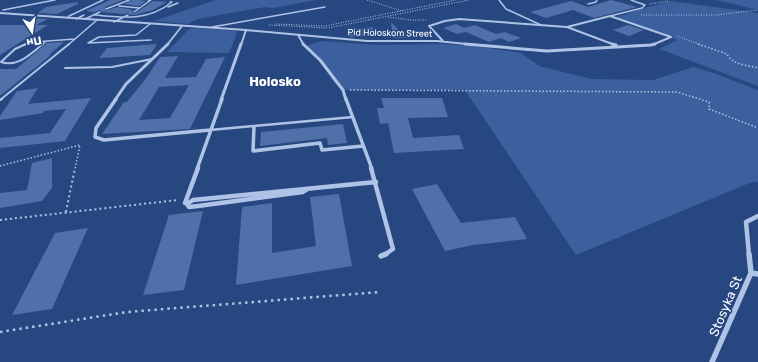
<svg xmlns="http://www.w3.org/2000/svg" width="758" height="362" font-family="Rubik,sans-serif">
  <rect width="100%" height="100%" fill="#274780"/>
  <path fill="#3c609e" d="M 216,0 L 316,0 L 273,8 L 265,7 L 197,19 L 188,24 L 154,21 Z
    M 717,0 L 758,0 L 758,10 Z
    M 670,1 L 758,13 L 758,86 L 659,49 L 677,40 L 617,17 L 641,9 Z
    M 197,28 L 235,31 L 237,33 L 229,53 L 167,52 L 189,29 Z
    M 322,41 L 377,45 L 445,44 L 482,47 L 521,53 L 539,66 L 591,79 L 653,80 L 693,67 L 714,73 L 758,90 L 758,182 L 752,182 L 576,255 L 465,90 L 343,90 L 333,81 L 322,61 L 305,46 Z"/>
  <path fill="#5070a9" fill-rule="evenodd" d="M 110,0 L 123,0 L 105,7 L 105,11 L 117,7 L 133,10 L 132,12 L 134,14 L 153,1 L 167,2 L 153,10 L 135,15 L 130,15 L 128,13 L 124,14 L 102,12 L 100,10 L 95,12 L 86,11 Z
    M 131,0 L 138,0 L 146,1 L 139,6 L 124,4 Z
    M 611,0 L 637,7 L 594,18 L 573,10 L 546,18 L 530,12 L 571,1 L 588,7 Z
    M 78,2 L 78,4 L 57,14 L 38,13 L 46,7 Z
    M 32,18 L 48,19 L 36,25 L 48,25 L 0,55 L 0,25 L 24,25 Z
    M 391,22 L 406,38 L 393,38 Z
    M 456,24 L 464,28 L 475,25 L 496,34 L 505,32 L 521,38 L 509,42 L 501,38 L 489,42 L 466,32 L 457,34 L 443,28 Z
    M 628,25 L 644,30 L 629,36 L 613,30 Z
    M 372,27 L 378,35 L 351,37 L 347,30 Z
    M 64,42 L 49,55 L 51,55 L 0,96 L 0,69 L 16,69 L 47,43 Z
    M 157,44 L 150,55 L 99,58 L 107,48 Z
    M 178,56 L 165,78 L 196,77 L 206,59 L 225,57 L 190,129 L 102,134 L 124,102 L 127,102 L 147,77 L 160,57 ZM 189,85 L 170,118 L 139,120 L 159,87 Z
    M 38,88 L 28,104 L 91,98 L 65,141 L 0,148 L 0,138 L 50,133 L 66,109 L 44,111 L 43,113 L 0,120 L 0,116 L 17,91 Z
    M 381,98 L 442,98 L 448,117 L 408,118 L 413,138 L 459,135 L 464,149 L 394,153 L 388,123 L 380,124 L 377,108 L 384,108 Z
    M 343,124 L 347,143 L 328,145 L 327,138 L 260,146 L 261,132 Z
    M 52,158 L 52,188 L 42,201 L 0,208 L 0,193 L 27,190 L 32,163 Z
    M 437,184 L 461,223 L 515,217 L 527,239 L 473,245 L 445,251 L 412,189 Z
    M 339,194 L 352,266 L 236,285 L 242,207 L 272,203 L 272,253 L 316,246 L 310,197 Z
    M 203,211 L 184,290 L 143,295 L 169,215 Z
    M 88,228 L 52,309 L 12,315 L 55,233 Z"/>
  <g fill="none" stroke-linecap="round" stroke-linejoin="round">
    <path stroke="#afc3e6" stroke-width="1" stroke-dasharray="1 1.5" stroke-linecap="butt" d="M 367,0 L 402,11
      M 650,4 L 668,1 L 667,0
      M 641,15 L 716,15 L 758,10
      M 388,17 L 411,20 L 427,20
      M 276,24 L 325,26 L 456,0
      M 269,25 L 328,28 L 469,0
      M 677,36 L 701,45"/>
    <path stroke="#afc3e6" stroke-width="1.5" stroke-dasharray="1.5 2" stroke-linecap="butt" d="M 698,44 L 727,54 C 732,65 747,65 758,68
      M 350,90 L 677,92 L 709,102 L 709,109 L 758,128
      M 0,166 L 80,145 L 75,169"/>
    <path stroke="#afc3e6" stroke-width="2" stroke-dasharray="2 3" stroke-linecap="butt" d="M 66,212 L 75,168
      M 0,220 L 178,200"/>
    <path stroke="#afc3e6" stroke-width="2.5" stroke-dasharray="2.5 4" stroke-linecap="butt" d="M 0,332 L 127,312 L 380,292"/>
    <path stroke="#afc3e6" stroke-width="1.5" d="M 499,0 L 506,9 L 541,25
      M 588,4 L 596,2 L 597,0
      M 119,6 L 139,8
      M 168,7 L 178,3
      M 106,9 L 129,0
      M 3,10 L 55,0
      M 134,12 L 151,0 L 148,0
      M 95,15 C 123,18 149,21 172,2 L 170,2
      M 610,16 L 642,8 L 645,5 L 631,0
      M 68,18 L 69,16 L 103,0
      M 76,19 L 84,15
      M 85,19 L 100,12
      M 114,22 L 128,15
      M 150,24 L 136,35 L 99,37 L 88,43 L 151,40
      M 212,27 L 325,7
      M 23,45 L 34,42 L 75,39
      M 42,45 L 45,42
      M 68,45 L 97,20"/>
    <path stroke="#afc3e6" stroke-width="2" d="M 26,44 L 15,49 L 1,62 C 18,68 31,53 43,44
      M 65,68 L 112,67 L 152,59
      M 0,100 L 69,44"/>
    <path stroke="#afc3e6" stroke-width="2.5" d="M 0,100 L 2,99
      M 210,130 L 353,117"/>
    <path stroke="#afc3e6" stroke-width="2" d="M 0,13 L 246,30 L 367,41 L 437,41 L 476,45
      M 567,27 L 610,16 L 671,37 L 652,45
      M 298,35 L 304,45
      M 443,41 L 429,26 L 445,21 L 459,19 L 567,27 L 615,45
      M 167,45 L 182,26
      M 241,45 L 246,30"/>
    <path stroke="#afc3e6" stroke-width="3" d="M 303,44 L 320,60 L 343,90 L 346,100
      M 465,44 L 547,51 L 651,45 L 655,44
      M 612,44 L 616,45
      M 115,100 L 126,84 L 168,44
      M 221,100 L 241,44"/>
    <path stroke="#afc3e6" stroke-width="3.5" d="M 116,99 L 96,128 L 95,137 L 104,140 L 210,130
      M 346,99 L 372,169
      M 254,127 L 253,151 L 320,143 L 322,150 L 363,146
      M 197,169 L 222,99"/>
    <path stroke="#afc3e6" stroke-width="4.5" d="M 371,168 L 393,249 L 384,255
      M 306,190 L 303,192 L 198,206 L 189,207 L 187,204 L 193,200 L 376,182
      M 185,203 L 198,168
      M 749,255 L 746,222 L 758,216"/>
    <path stroke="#afc3e6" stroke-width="5.5" d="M 381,256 L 386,254
      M 751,273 L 758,274
      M 712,362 L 751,273 L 749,254"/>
  </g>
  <g text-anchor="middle" stroke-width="3" stroke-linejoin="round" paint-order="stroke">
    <g font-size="9" fill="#fff" stroke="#274780">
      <text transform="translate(390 33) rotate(1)" y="3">Pid Holoskom Street</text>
    </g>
    <g font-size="13" font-weight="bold" fill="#fff" stroke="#274780">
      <text x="275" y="86">Holosko</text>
    </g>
    <g font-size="13" fill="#fff" stroke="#274780">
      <text transform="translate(725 306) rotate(-67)" y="5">Stosyka St</text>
    </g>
  </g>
  <g transform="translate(32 32) rotate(168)" stroke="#274780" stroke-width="3" paint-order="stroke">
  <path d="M0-3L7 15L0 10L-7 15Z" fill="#ffffff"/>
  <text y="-6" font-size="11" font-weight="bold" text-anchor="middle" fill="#ffffff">Пн</text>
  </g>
</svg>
